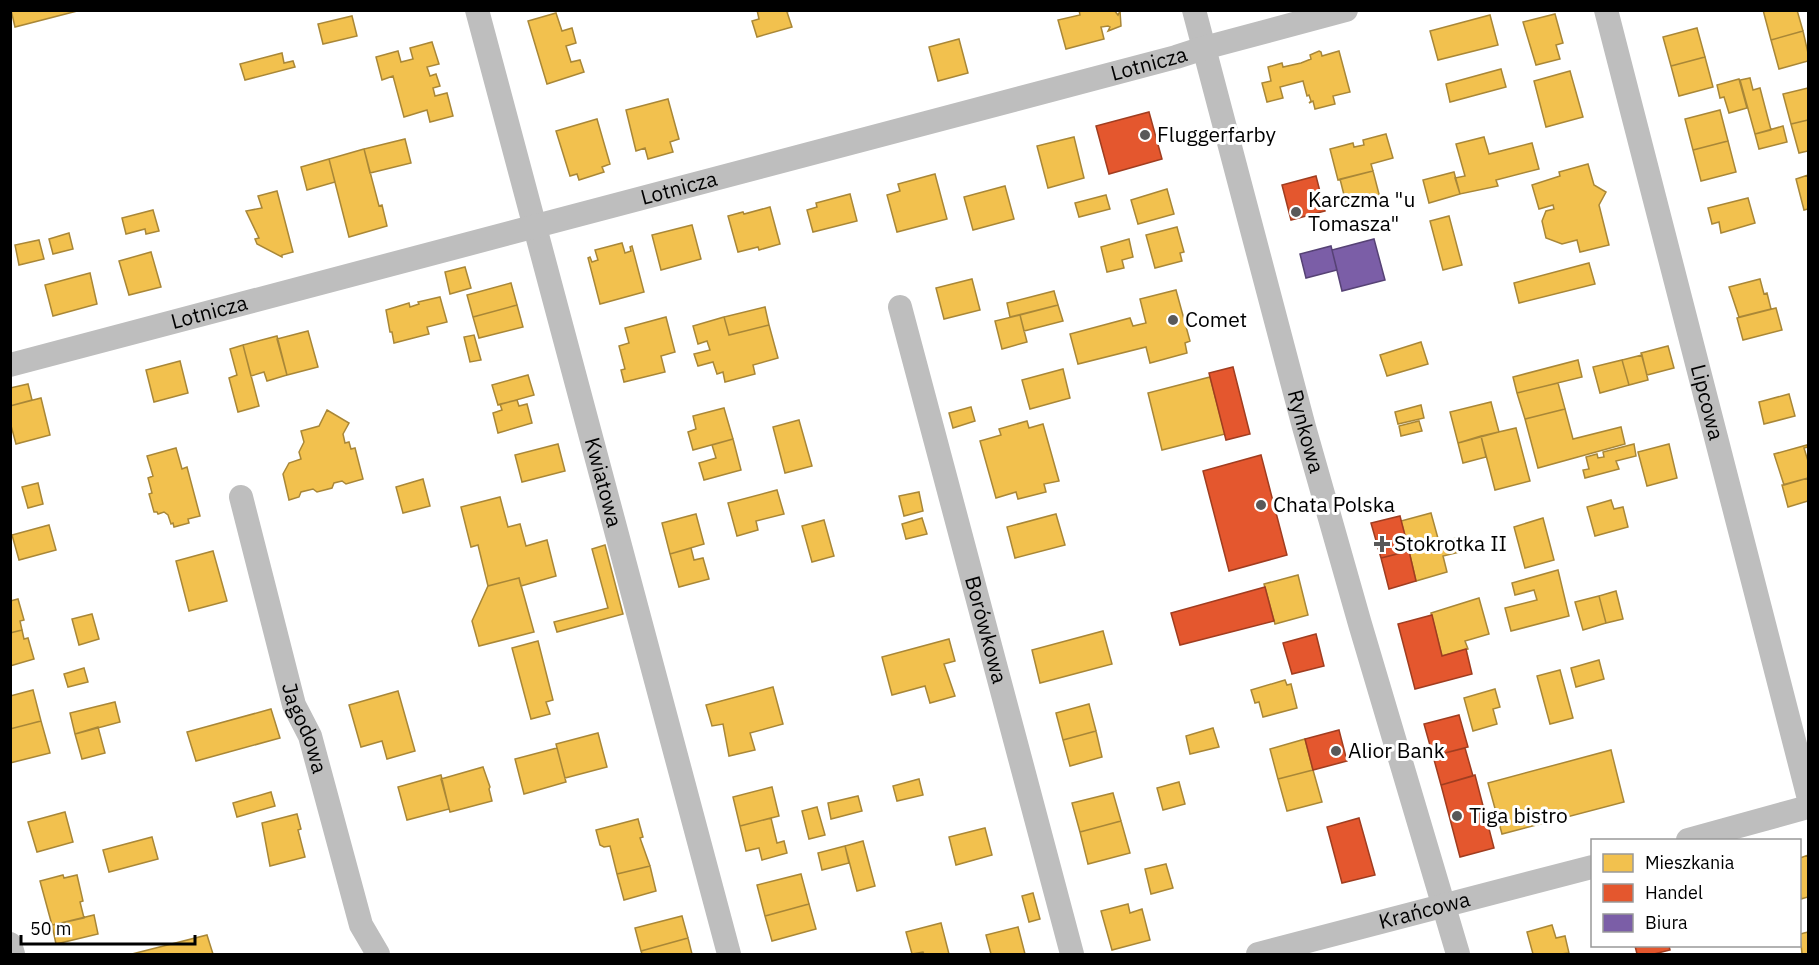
<svg xmlns="http://www.w3.org/2000/svg" width="1819" height="965" font-family="'IBM Plex Sans',sans-serif">
  <rect width="100%" height="100%" fill="#fff"/>
  <path fill="#f2c14e" stroke="#a98737" stroke-width="1.5" d="M 11,10 L 81,10 L 15,27 Z
    M 757,10 L 792,10 L 787,12 L 792,27 L 757,37 L 752,21 L 759,19 Z
    M 1079,10 L 1114,10 L 1118,15 L 1120,11 L 1121,26 L 1108,31 L 1110,27 L 1108,26 L 1101,27 L 1104,39 L 1066,49 L 1058,20 L 1080,15 Z
    M 1763,10 L 1797,10 L 1803,31 L 1771,40 Z
    M 556,13 L 562,31 L 572,28 L 576,43 L 566,46 L 571,62 L 580,60 L 584,72 L 547,84 L 528,21 Z
    M 1555,14 L 1563,43 L 1556,45 L 1560,59 L 1536,65 L 1523,22 Z
    M 1490,15 L 1498,45 L 1438,60 L 1430,31 Z
    M 352,16 L 357,36 L 323,44 L 318,24 Z
    M 1697,28 L 1705,57 L 1671,66 L 1663,37 Z
    M 1803,31 L 1808,53 L 1808,61 L 1779,69 L 1771,40 Z
    M 959,39 L 968,73 L 938,81 L 929,47 Z
    M 432,42 L 439,64 L 427,67 L 430,76 L 436,74 L 440,86 L 433,88 L 435,96 L 447,93 L 453,116 L 430,122 L 427,110 L 404,117 L 393,76 L 382,80 L 376,57 L 398,51 L 401,62 L 413,59 L 410,48 Z
    M 1319,51 L 1321,52 L 1322,56 L 1339,51 L 1350,92 L 1333,96 L 1335,104 L 1315,109 L 1313,101 L 1309,103 L 1311,101 L 1309,95 L 1307,96 L 1303,81 L 1280,87 L 1283,98 L 1267,102 L 1262,83 L 1271,81 L 1268,67 L 1282,63 L 1283,67 L 1301,63 L 1311,59 L 1310,55 Z
    M 282,53 L 284,63 L 293,61 L 295,67 L 245,80 L 240,64 Z
    M 1705,57 L 1713,87 L 1679,96 L 1671,66 Z
    M 1501,69 L 1506,87 L 1450,102 L 1446,84 Z
    M 1570,71 L 1583,117 L 1546,127 L 1534,81 Z
    M 1750,78 L 1753,90 L 1760,88 L 1771,130 L 1755,134 L 1740,80 Z
    M 1739,79 L 1747,108 L 1729,113 L 1724,97 L 1720,98 L 1717,85 Z
    M 1808,88 L 1808,120 L 1791,124 L 1783,94 Z
    M 668,99 L 679,139 L 670,142 L 673,152 L 648,159 L 645,148 L 636,151 L 626,110 Z
    M 1720,110 L 1728,141 L 1693,150 L 1685,119 Z
    M 597,119 L 610,164 L 602,167 L 604,172 L 579,180 L 577,174 L 570,176 L 556,131 Z
    M 1808,120 L 1808,151 L 1799,153 L 1791,124 Z
    M 1783,126 L 1787,142 L 1759,149 L 1755,134 Z
    M 1386,134 L 1393,158 L 1371,164 L 1373,171 L 1338,180 L 1330,149 L 1353,143 L 1354,147 L 1364,145 L 1363,140 Z
    M 1074,137 L 1084,178 L 1048,188 L 1037,146 Z
    M 1484,137 L 1489,154 L 1532,143 L 1539,169 L 1496,180 L 1498,186 L 1460,194 L 1455,178 L 1465,176 L 1456,144 Z
    M 405,139 L 411,163 L 370,173 L 364,149 Z
    M 1728,141 L 1736,172 L 1701,181 L 1693,150 Z
    M 364,149 L 379,206 L 382,205 L 387,226 L 349,237 L 329,159 Z
    M 329,159 L 335,182 L 307,190 L 301,167 Z
    M 1588,164 L 1594,185 L 1606,192 L 1599,205 L 1609,245 L 1580,252 L 1577,240 L 1562,244 L 1546,238 L 1542,221 L 1546,211 L 1554,209 L 1553,205 L 1539,209 L 1532,185 L 1560,176 L 1559,172 Z
    M 1373,171 L 1380,198 L 1347,207 L 1340,179 Z
    M 1454,172 L 1460,194 L 1429,203 L 1423,180 Z
    M 935,174 L 947,219 L 897,232 L 887,195 L 900,191 L 898,184 Z
    M 1808,175 L 1808,209 L 1804,210 L 1796,179 Z
    M 1005,186 L 1014,219 L 973,230 L 964,197 Z
    M 1167,189 L 1174,214 L 1138,224 L 1131,200 Z
    M 277,191 L 293,252 L 282,255 L 282,257 L 257,244 L 255,239 L 259,238 L 246,211 L 262,208 L 258,196 Z
    M 850,194 L 857,221 L 813,232 L 807,210 L 817,207 L 816,203 Z
    M 1106,195 L 1110,209 L 1079,217 L 1075,203 Z
    M 1748,198 L 1755,223 L 1721,233 L 1719,222 L 1712,224 L 1708,208 Z
    M 770,207 L 780,244 L 759,250 L 758,247 L 738,252 L 728,216 L 743,212 L 744,214 Z
    M 153,210 L 159,231 L 146,234 L 145,229 L 126,234 L 122,218 Z
    M 1449,216 L 1462,265 L 1443,270 L 1430,221 Z
    M 692,225 L 701,259 L 661,270 L 652,235 Z
    M 1177,227 L 1184,252 L 1180,253 L 1182,261 L 1155,268 L 1146,235 Z
    M 69,233 L 73,249 L 53,254 L 49,239 Z
    M 1129,239 L 1133,257 L 1122,260 L 1124,268 L 1107,272 L 1101,247 Z
    M 39,240 L 44,259 L 19,265 L 15,245 Z
    M 622,243 L 625,253 L 631,251 L 630,247 L 632,246 L 644,292 L 600,304 L 588,258 L 590,257 L 592,262 L 598,260 L 595,250 Z
    M 151,252 L 161,287 L 129,295 L 119,261 Z
    M 1589,263 L 1595,284 L 1519,303 L 1514,283 Z
    M 465,267 L 471,288 L 450,294 L 445,272 Z
    M 90,273 L 97,304 L 53,316 L 45,285 Z
    M 972,279 L 980,310 L 944,319 L 936,288 Z
    M 1760,279 L 1764,294 L 1767,293 L 1771,309 L 1739,317 L 1729,287 Z
    M 511,283 L 517,305 L 473,317 L 467,295 Z
    M 1176,290 L 1190,341 L 1185,343 L 1187,353 L 1150,363 L 1146,347 L 1078,364 L 1070,334 L 1130,318 L 1133,326 L 1146,323 L 1140,299 Z
    M 1054,291 L 1058,305 L 1010,317 L 1007,303 Z
    M 440,297 L 447,322 L 427,327 L 429,334 L 394,343 L 392,332 L 390,332 L 386,310 L 409,303 L 410,307 L 419,304 L 418,302 Z
    M 517,305 L 523,327 L 479,338 L 473,317 Z
    M 1058,305 L 1063,321 L 1024,331 L 1020,315 Z
    M 765,307 L 769,325 L 729,335 L 724,317 Z
    M 1776,308 L 1782,330 L 1743,340 L 1737,318 Z
    M 1020,315 L 1027,342 L 1002,349 L 995,321 Z
    M 666,317 L 675,352 L 661,356 L 665,372 L 624,382 L 621,370 L 625,369 L 619,346 L 629,343 L 625,328 Z
    M 724,317 L 729,335 L 769,325 L 778,358 L 753,365 L 755,374 L 725,382 L 723,372 L 717,374 L 713,362 L 698,366 L 694,354 L 710,350 L 707,341 L 698,344 L 693,326 Z
    M 308,331 L 318,367 L 287,375 L 277,339 Z
    M 474,335 L 481,360 L 470,362 L 464,337 Z
    M 277,336 L 287,375 L 267,381 L 264,372 L 251,376 L 243,345 Z
    M 1421,342 L 1428,364 L 1387,376 L 1380,355 Z
    M 243,345 L 259,406 L 238,412 L 229,378 L 237,375 L 230,349 Z
    M 1668,346 L 1674,368 L 1647,375 L 1641,353 Z
    M 1642,355 L 1648,380 L 1629,385 L 1622,360 Z
    M 1578,360 L 1582,377 L 1517,393 L 1513,377 Z
    M 1622,360 L 1629,385 L 1600,393 L 1593,367 Z
    M 180,361 L 188,393 L 154,402 L 146,370 Z
    M 1063,369 L 1070,398 L 1030,409 L 1022,380 Z
    M 528,375 L 534,395 L 498,405 L 492,385 Z
    M 1210,377 L 1225,434 L 1162,450 L 1148,393 Z
    M 1558,383 L 1565,409 L 1525,419 L 1517,393 Z
    M 28,384 L 32,400 L 10,406 L 10,388 Z
    M 1789,394 L 1795,416 L 1764,424 L 1759,402 Z
    M 41,398 L 50,435 L 16,444 L 10,422 L 10,406 Z
    M 517,400 L 519,406 L 527,404 L 532,423 L 498,433 L 493,413 L 502,410 L 500,404 Z
    M 1491,402 L 1499,432 L 1458,443 L 1450,412 Z
    M 1421,405 L 1424,418 L 1398,424 L 1395,412 Z
    M 971,407 L 975,421 L 953,428 L 949,413 Z
    M 724,408 L 733,439 L 693,450 L 688,432 L 696,429 L 693,416 Z
    M 1565,409 L 1573,439 L 1621,427 L 1625,444 L 1538,468 L 1525,419 Z
    M 327,410 L 349,423 L 343,434 L 345,443 L 349,442 L 351,449 L 355,448 L 363,479 L 346,484 L 342,481 L 334,483 L 332,488 L 317,492 L 313,489 L 301,492 L 299,497 L 289,500 L 283,474 L 289,463 L 301,459 L 299,452 L 304,442 L 301,431 L 319,426 Z
    M 799,420 L 812,466 L 785,473 L 773,427 Z
    M 1027,421 L 1029,428 L 1043,424 L 1059,481 L 1044,484 L 1046,492 L 1018,499 L 1016,492 L 996,498 L 980,441 L 1001,435 L 999,429 Z
    M 1419,421 L 1422,431 L 1401,436 L 1399,426 Z
    M 1516,428 L 1530,481 L 1495,490 L 1481,436 Z
    M 1481,436 L 1486,457 L 1463,463 L 1458,443 Z
    M 733,439 L 741,470 L 704,480 L 699,463 L 716,458 L 712,445 Z
    M 558,444 L 565,471 L 522,482 L 515,455 Z
    M 1634,444 L 1636,456 L 1616,461 L 1619,469 L 1585,478 L 1583,470 L 1589,469 L 1586,457 L 1597,454 L 1598,458 L 1604,457 L 1603,452 Z
    M 1669,444 L 1677,478 L 1647,486 L 1638,452 Z
    M 1807,445 L 1808,447 L 1804,448 L 1808,461 L 1808,478 L 1784,485 L 1774,454 Z
    M 176,448 L 182,469 L 187,467 L 200,516 L 188,519 L 189,523 L 174,527 L 173,523 L 171,524 L 168,515 L 164,512 L 158,514 L 157,512 L 154,512 L 149,494 L 152,493 L 148,478 L 153,476 L 147,456 Z
    M 1808,478 L 1808,501 L 1788,507 L 1782,485 Z
    M 423,479 L 430,506 L 403,513 L 396,487 Z
    M 38,483 L 43,504 L 28,508 L 22,487 Z
    M 777,490 L 784,514 L 756,521 L 758,530 L 737,536 L 728,503 Z
    M 919,492 L 923,511 L 904,516 L 899,496 Z
    M 500,497 L 508,527 L 520,524 L 526,546 L 547,540 L 556,576 L 521,586 L 519,578 L 488,586 L 478,545 L 471,547 L 461,507 Z
    M 1611,500 L 1614,509 L 1623,507 L 1628,527 L 1595,536 L 1587,507 Z
    M 1431,513 L 1439,542 L 1409,551 L 1401,521 Z
    M 696,514 L 704,544 L 670,554 L 662,523 Z
    M 1056,514 L 1065,545 L 1015,558 L 1007,527 Z
    M 922,518 L 927,534 L 906,539 L 902,524 Z
    M 1543,518 L 1554,560 L 1525,568 L 1514,527 Z
    M 824,520 L 834,556 L 812,562 L 802,526 Z
    M 49,525 L 56,550 L 19,560 L 12,535 Z
    M 1460,537 L 1464,551 L 1443,556 L 1447,572 L 1416,581 L 1409,551 Z
    M 605,545 L 623,614 L 557,632 L 554,622 L 608,608 L 592,549 Z
    M 691,548 L 694,560 L 703,558 L 709,579 L 679,587 L 670,554 Z
    M 213,551 L 227,601 L 189,611 L 176,561 Z
    M 1558,570 L 1569,616 L 1511,631 L 1505,608 L 1537,600 L 1534,590 L 1515,595 L 1512,583 Z
    M 1298,575 L 1308,615 L 1275,624 L 1264,584 Z
    M 519,578 L 534,632 L 479,646 L 472,621 L 488,586 Z
    M 1616,591 L 1623,619 L 1606,623 L 1599,596 Z
    M 1599,596 L 1606,623 L 1583,630 L 1575,602 Z
    M 1479,598 L 1489,634 L 1465,641 L 1468,649 L 1442,656 L 1431,613 Z
    M 18,599 L 24,620 L 20,621 L 22,630 L 10,633 L 10,601 Z
    M 92,614 L 99,639 L 79,645 L 72,619 Z
    M 22,630 L 24,639 L 28,638 L 34,659 L 10,666 L 10,633 Z
    M 1103,631 L 1112,664 L 1040,683 L 1032,650 Z
    M 949,639 L 955,661 L 944,664 L 955,696 L 930,703 L 925,686 L 892,695 L 882,657 Z
    M 538,641 L 553,700 L 546,702 L 550,714 L 531,719 L 512,648 Z
    M 1599,660 L 1604,679 L 1576,687 L 1571,668 Z
    M 84,668 L 88,682 L 68,687 L 64,674 Z
    M 1560,670 L 1573,718 L 1550,724 L 1537,676 Z
    M 1285,680 L 1287,685 L 1291,684 L 1297,708 L 1263,717 L 1259,702 L 1255,703 L 1251,690 Z
    M 773,687 L 783,724 L 750,733 L 755,750 L 729,756 L 723,724 L 712,726 L 706,705 Z
    M 1495,689 L 1500,707 L 1493,709 L 1497,724 L 1473,731 L 1464,698 Z
    M 33,690 L 41,721 L 10,729 L 10,696 Z
    M 398,691 L 415,751 L 387,759 L 382,741 L 361,747 L 349,705 Z
    M 115,702 L 120,722 L 75,734 L 70,713 Z
    M 1089,704 L 1096,731 L 1063,740 L 1056,713 Z
    M 271,709 L 280,738 L 196,761 L 187,732 Z
    M 41,721 L 50,753 L 10,763 L 10,729 Z
    M 98,727 L 105,753 L 82,759 L 75,734 Z
    M 1213,728 L 1219,747 L 1190,754 L 1186,736 Z
    M 1096,731 L 1102,757 L 1070,766 L 1063,740 Z
    M 598,733 L 607,767 L 565,778 L 556,744 Z
    M 1305,739 L 1313,770 L 1278,779 L 1270,749 Z
    M 557,748 L 566,782 L 524,794 L 515,759 Z
    M 1611,750 L 1624,802 L 1502,834 L 1488,783 Z
    M 483,767 L 490,787 L 489,789 L 492,801 L 450,812 L 441,779 Z
    M 1313,770 L 1322,802 L 1287,811 L 1278,779 Z
    M 441,775 L 449,809 L 407,820 L 398,787 Z
    M 919,779 L 923,795 L 897,801 L 893,786 Z
    M 1179,782 L 1185,804 L 1163,810 L 1157,788 Z
    M 772,787 L 779,816 L 740,826 L 733,797 Z
    M 271,792 L 275,806 L 237,817 L 233,803 Z
    M 1113,793 L 1121,821 L 1080,832 L 1072,803 Z
    M 858,796 L 862,811 L 831,819 L 828,803 Z
    M 817,807 L 825,835 L 809,839 L 802,811 Z
    M 65,812 L 73,842 L 37,852 L 28,822 Z
    M 297,814 L 301,829 L 298,830 L 305,857 L 270,866 L 262,823 Z
    M 771,818 L 777,843 L 784,841 L 787,853 L 762,860 L 759,848 L 746,851 L 740,826 Z
    M 638,819 L 643,837 L 640,838 L 650,866 L 617,874 L 610,846 L 604,847 L 600,845 L 596,830 Z
    M 1121,821 L 1130,853 L 1088,864 L 1080,832 Z
    M 985,828 L 992,855 L 956,865 L 949,837 Z
    M 152,837 L 158,859 L 109,872 L 103,850 Z
    M 863,841 L 875,886 L 857,891 L 845,846 Z
    M 845,846 L 849,863 L 822,870 L 818,853 Z
    M 1808,855 L 1808,897 L 1801,899 L 1800,892 L 1800,858 Z
    M 1166,864 L 1173,888 L 1151,894 L 1145,869 Z
    M 650,866 L 656,891 L 624,900 L 617,874 Z
    M 801,874 L 809,904 L 765,916 L 757,885 Z
    M 63,875 L 64,878 L 77,875 L 83,901 L 80,902 L 84,918 L 52,925 L 40,881 Z
    M 1033,893 L 1040,919 L 1029,922 L 1022,896 Z
    M 809,904 L 816,929 L 772,941 L 765,916 Z
    M 1128,904 L 1130,913 L 1142,909 L 1150,940 L 1112,950 L 1101,911 Z
    M 94,915 L 98,934 L 56,944 L 52,925 Z
    M 682,916 L 688,938 L 641,951 L 635,928 Z
    M 941,923 L 949,954 L 924,954 L 923,952 L 912,954 L 906,932 Z
    M 1552,925 L 1556,938 L 1565,936 L 1569,953 L 1561,954 L 1533,954 L 1527,932 Z
    M 1018,927 L 1025,954 L 991,954 L 986,935 Z
    M 1808,932 L 1808,954 L 1802,954 L 1800,934 Z
    M 207,935 L 213,954 L 132,954 Z
    M 688,938 L 692,954 L 642,954 L 641,951 Z"/>
  <path fill="#e4572e" stroke="#a03d20" stroke-width="1.5" d="M 1149,112 L 1162,159 L 1109,174 L 1096,126 Z
    M 1316,176 L 1325,211 L 1291,220 L 1282,185 Z
    M 1233,367 L 1250,434 L 1226,440 L 1209,373 Z
    M 1261,455 L 1287,555 L 1229,571 L 1203,471 Z
    M 1400,516 L 1409,551 L 1381,558 L 1371,523 Z
    M 1409,551 L 1416,581 L 1389,589 L 1381,558 Z
    M 1265,587 L 1274,621 L 1180,645 L 1171,613 Z
    M 1432,615 L 1442,656 L 1466,649 L 1472,674 L 1415,689 L 1398,624 Z
    M 1316,634 L 1324,666 L 1292,674 L 1283,643 Z
    M 1459,715 L 1468,747 L 1433,756 L 1424,724 Z
    M 1339,730 L 1347,761 L 1313,770 L 1305,739 Z
    M 1465,748 L 1473,776 L 1441,785 L 1433,756 Z
    M 1475,775 L 1494,848 L 1460,857 L 1441,785 Z
    M 1359,818 L 1375,875 L 1342,883 L 1327,827 Z
    M 1635,946 L 1669,946 L 1670,950 L 1654,954 L 1637,954 Z"/>
  <path fill="#7b5ea7" stroke="#564275" stroke-width="1.5" d="M 1374,239 L 1385,280 L 1342,291 L 1332,250 Z
    M 1331,246 L 1337,270 L 1306,278 L 1300,254 Z"/>
  <g fill="none" stroke-linecap="round" stroke-linejoin="round">
    <g stroke="#bebebe" stroke-width="24">
      <path id="s1" d="M 477,10 L 729,954"/>
      <path id="s2" d="M 1194,10 L 1304,427 L 1360,624 L 1458,954"/>
      <path id="s3" d="M 1606,10 L 1808,795"/>
      <path id="s4" d="M 900,307 L 1072,954"/>
      <path id="s5" d="M 10,365 L 1176,57 L 1204,48 L 1346,10"/>
      <path id="s6" d="M 241,497 L 294,705 L 310,736 L 361,925 L 378,954"/>
      <path d="M 1688,840 L 1808,807"/>
      <path d="M 10,944 L 13,954"/>
      <path id="s7" d="M 1258,954 L 1592,867"/>
    </g>
  </g>
  <g fill="#595959" stroke="#fff" stroke-width="2">
    <circle cx="1145" cy="135" r="6"/>
    <circle cx="1296" cy="212" r="6"/>
    <circle cx="1173" cy="320" r="6"/>
    <circle cx="1261" cy="505" r="6"/>
    <path d="M1379 535h6v6h6v6h-6v6h-6v-6h-6v-6h6z"/>
    <circle cx="1336" cy="751" r="6"/>
    <circle cx="1457" cy="816" r="6"/>
  </g>
  <g text-anchor="middle" stroke-width="6" stroke-linejoin="round" paint-order="stroke">
    <g font-size="21" fill="#000" stroke="#fff">
      <text dy="7" stroke="none"><textPath href="#s5" startOffset="1178">Lotnicza</textPath></text>
      <text dy="7" stroke="none"><textPath href="#s5" startOffset="692">Lotnicza</textPath></text>
      <text dy="7" stroke="none"><textPath href="#s5" startOffset="206">Lotnicza</textPath></text>
      <text dy="7" stroke="none"><textPath href="#s3" startOffset="405">Lipcowa</textPath></text>
      <text dy="7" stroke="none"><textPath href="#s2" startOffset="436">Rynkowa</textPath></text>
      <text dy="7" stroke="none"><textPath href="#s1" startOffset="489">Kwiatowa</textPath></text>
      <text dy="7" stroke="none"><textPath href="#s4" startOffset="334">Borówkowa</textPath></text>
      <text dy="7" stroke="none"><textPath href="#s6" startOffset="240">Jagodowa</textPath></text>
      <text dy="7" stroke="none"><textPath href="#s7" startOffset="172">Krańcowa</textPath></text>
    </g>
    <g font-size="21" fill="#000" stroke="#fff" text-anchor="start">
      <text x="1157" y="142">Fluggerfarby</text>
      <text x="1308" y="207">Karczma "u<tspan x="1308" dy="24">Tomasza"</tspan></text>
      <text x="1185" y="327">Comet</text>
      <text x="1273" y="512">Chata Polska</text>
      <text x="1394" y="551">Stokrotka II</text>
      <text x="1348" y="758">Alior Bank</text>
      <text x="1469" y="823">Tiga bistro</text>
    </g>
  </g>
  <rect width="1819" height="965" fill="none" stroke="#000000" stroke-width="24"/>
  <rect x="1591" y="839" width="210" height="108" fill="#ffffff" stroke="#999999" stroke-width="1.5"/>
  <rect x="1603" y="854" width="30" height="18" fill="#f2c14e" stroke="#999999" stroke-width="1.5"/>
  <text x="1645" y="869" font-size="18" fill="#000000">Mieszkania</text>
  <rect x="1603" y="884" width="30" height="18" fill="#e4572e" stroke="#999999" stroke-width="1.5"/>
  <text x="1645" y="899" font-size="18" fill="#000000">Handel</text>
  <rect x="1603" y="914" width="30" height="18" fill="#7b5ea7" stroke="#999999" stroke-width="1.5"/>
  <text x="1645" y="929" font-size="18" fill="#000000">Biura</text>
  <path d="M21 935v9h174v-9" fill="none" stroke="#000000" stroke-width="3"/>
  <text x="30" y="935" font-size="18" fill="#000000" stroke="#ffffff" stroke-width="4.5" paint-order="stroke">50 m</text>
</svg>
